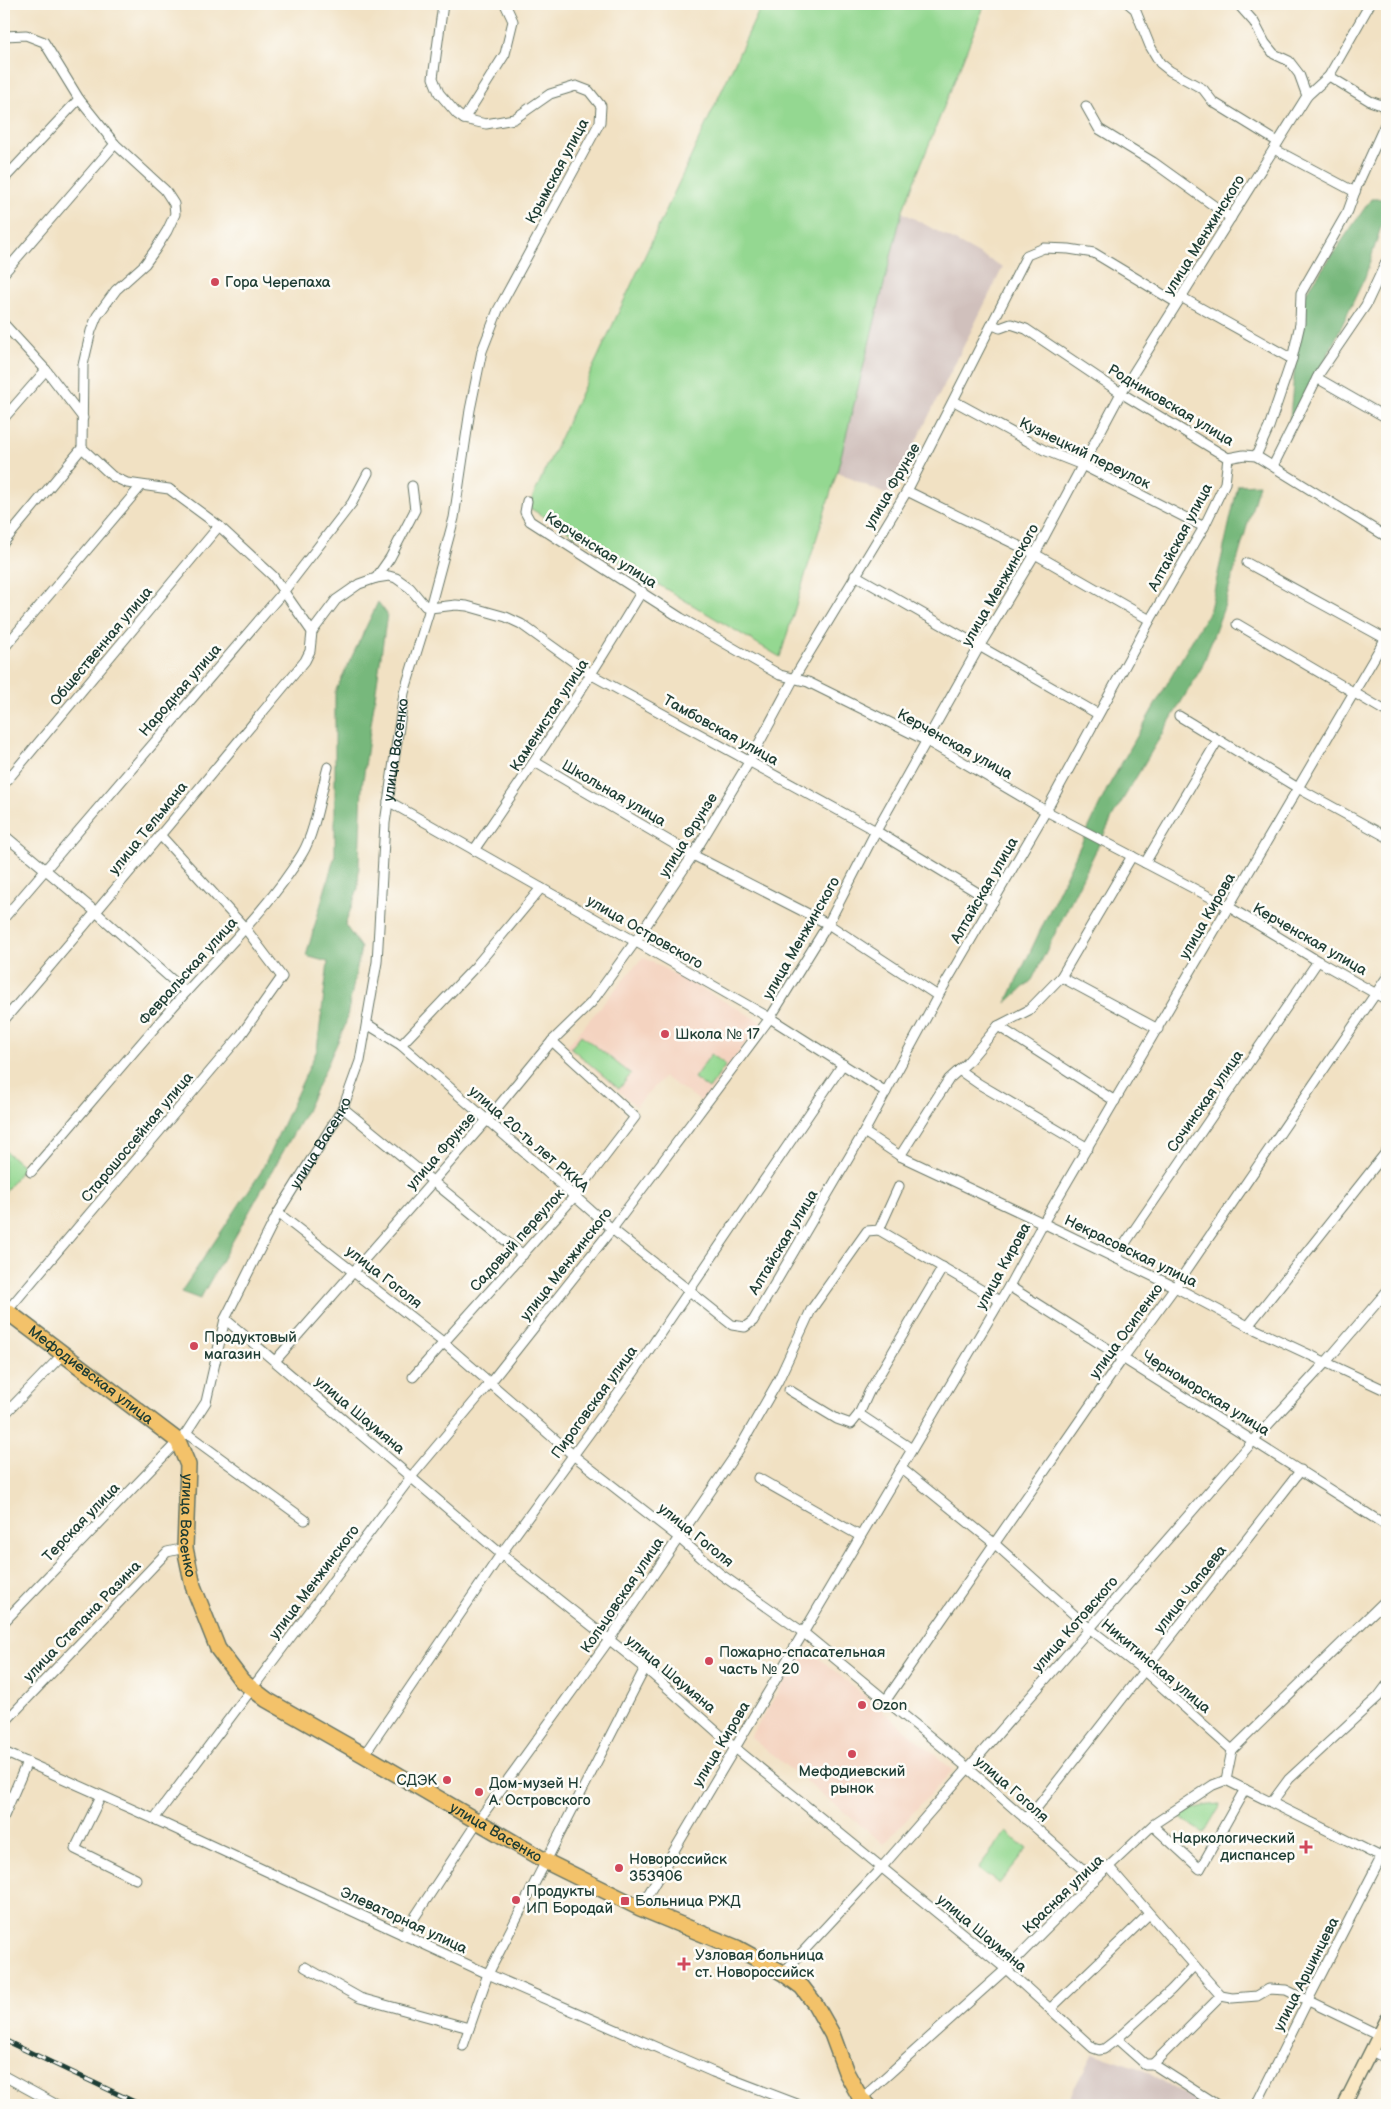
<svg xmlns="http://www.w3.org/2000/svg" width="1391" height="2109" font-family="'Balsamiq Sans',sans-serif">
  <rect width="100%" height="100%" fill="#fdfcf7"/>
  <filter id="ink" filterUnits="userSpaceOnUse"><feTurbulence type="fractalNoise" baseFrequency=".02" numOctaves="2"/><feDisplacementMap in="SourceGraphic" scale="10" xChannelSelector="R" yChannelSelector="G"/><feConvolveMatrix kernelMatrix="1 2 1 2 8 2 1 2 1" color-interpolation-filters="sRGB"/></filter>
  <filter id="wash" filterUnits="userSpaceOnUse"><feTurbulence type="fractalNoise" baseFrequency=".0096" numOctaves="4" result="noise"/><feDisplacementMap in="SourceGraphic" scale="20" xChannelSelector="R" yChannelSelector="G"/><feGaussianBlur stdDeviation="1.12" result="paint"/><feColorMatrix in="noise" values="0 0 0 0 0 0 0 0 0 0 0 0 0 0 0 0 0 1.4 0 .05"/><feComposite in="paint" operator="in"/></filter>
  <g filter="url(#wash)">
    <rect width="100%" height="100%" fill="#f1e1c3"/>
    <path fill="#f4d3c0" d="M 643,957 L 762,1022 L 702,1102 L 664,1077 L 636,1106 L 567,1046 Z
      M 806,1647 L 953,1770 L 884,1844 L 750,1737 Z"/>
    <path fill="#d0c0bc" d="M 902,212 L 1003,267 L 889,496 L 837,472 Z
      M 1093,2053 L 1145,2070 L 1202,2105 L 1065,2105 Z"/>
    <path fill="#94d891" stroke="#5a8a62" d="M 762,4 L 985,4 L 902,212 L 837,472 L 780,657 L 528,507 Z
      M 581,1035 L 631,1074 L 619,1089 L 571,1048 Z
      M 711,1054 L 726,1065 L 709,1089 L 694,1078 Z
      M 4,1150 L 24,1167 L 4,1193 Z
      M 1221,1804 L 1204,1833 L 1179,1817 C 1193,1807 1204,1805 1221,1804 Z
      M 1006,1832 L 1027,1849 L 999,1884 L 978,1868 Z"/>
    <path fill="#77b87b" stroke="#4b7a58" d="M 1371,199 L 1387,199 L 1387,208 L 1365,277 L 1288,438 L 1301,300 Z
      M 1259,484 L 1224,607 L 1202,667 L 1113,816 L 1032,980 L 1006,1003 L 1108,787 L 1210,609 L 1238,485 Z
      M 378,602 L 387,614 L 362,787 L 358,888 L 345,925 L 361,948 L 345,1026 L 306,1111 L 200,1299 L 181,1292 L 261,1172 L 317,1050 L 328,962 L 306,956 L 335,855 L 335,692 Z"/>
  </g>
  <g filter="url(#ink)">
    <g fill="none" stroke-linecap="round" stroke-linejoin="round">
      <defs>
        <g id="street">
          <path d="M 1129,4 L 1135,9 L 1150,46 L 1160,63 L 1170,71 L 1203,89 L 1213,102 L 1278,142"/>
          <path d="M 1238,4 L 1254,22 L 1265,43 L 1274,54 L 1289,61 L 1299,74 L 1307,96"/>
          <path d="M 4,36 L 26,35 L 44,42 L 79,99 L 115,144 L 165,190 L 174,204 L 175,214 L 167,231 L 155,250 L 145,264 L 116,290 L 97,316 L 91,331 L 83,365 L 82,448 L 4,542"/>
          <path d="M 1329,76 L 1370,101 L 1384,106"/>
          <path d="M 1086,106 L 1099,129 L 1153,162 L 1231,218"/>
          <path d="M 464,119 L 505,54 L 513,21 L 505,4"/>
          <path d="M 1274,149 L 1355,192"/>
          <path d="M 4,179 L 79,99"/>
          <path d="M 4,273 L 115,144"/>
          <path d="M 1181,297 L 1292,359"/>
          <path d="M 4,324 L 46,370 L 83,418"/>
          <path d="M 993,325 L 1000,328 L 1011,324 L 1026,329 L 1121,393 L 1228,458 L 1244,455 L 1256,456 L 1387,537"/>
          <path d="M 1317,378 L 1387,418"/>
          <path d="M 954,401 L 1044,450 L 1082,465 L 1204,527"/>
          <path d="M 4,418 L 46,370"/>
          <path d="M 1256,456 L 1269,427 L 1292,359 L 1300,324 L 1301,293 L 1348,211 L 1357,186 L 1387,120 L 1384,106 L 1387,99"/>
          <path d="M 1273,466 L 1319,374 L 1366,305 L 1387,260"/>
          <path d="M 907,491 L 1035,554 L 1150,620"/>
          <path d="M 527,501 L 525,512 L 530,521 L 681,618 L 773,671 L 780,675 L 808,682 L 927,741 L 1046,811 L 1229,907 L 1318,961 L 1387,1000"/>
          <path d="M 1247,563 L 1386,639"/>
          <path d="M 855,575 L 1098,714"/>
          <path d="M 376,578 L 389,576 L 396,578 L 410,588 L 425,606 L 430,608 L 456,605 L 467,606 L 506,617 L 521,624 L 592,675 L 876,831 L 993,902"/>
          <path d="M 1237,624 L 1387,712"/>
          <path d="M 312,632 L 336,600 L 359,584 L 376,578 L 390,558 L 415,510 L 412,486"/>
          <path d="M 4,648 L 141,486"/>
          <path d="M 1179,716 L 1298,788 L 1387,837"/>
          <path d="M 535,762 L 693,855 L 828,924 L 938,996"/>
          <path d="M 4,784 L 219,526"/>
          <path d="M 388,801 L 770,1018 L 886,1092"/>
          <path d="M 4,835 L 97,913 L 186,992"/>
          <path d="M 474,850 C 533,765 589,680 642,591"/>
          <path d="M 1145,863 L 1218,740"/>
          <path d="M 4,918 L 284,591 L 352,503 L 368,473"/>
          <path d="M 1061,977 L 1158,1029"/>
          <path d="M 4,1020 C 106,902 205,781 305,661 L 310,651 L 312,632 L 273,576 L 219,526 L 169,489 L 127,483 L 112,476 L 82,448"/>
          <path d="M 367,1024 L 401,1045 L 612,1229 L 732,1325 L 745,1327 L 753,1321 L 864,1132 L 938,996 L 1046,811 L 1150,620 L 1204,527 L 1225,483 L 1228,458"/>
          <path d="M 998,1026 L 1115,1101"/>
          <path d="M 401,1045 L 476,966 L 541,888"/>
          <path d="M 959,1070 L 979,1084 L 1088,1148"/>
          <path d="M 343,1108 L 523,1255"/>
          <path d="M 864,1132 L 900,1156 L 1043,1223 L 1175,1287 L 1248,1326 L 1387,1391"/>
          <path d="M 900,1156 L 949,1079 L 967,1063 L 998,1026 L 1029,1010 L 1061,977 L 1132,856"/>
          <path d="M 31,1172 C 83,1112 134,1050 187,991 C 227,947 271,905 302,854 C 315,833 321,792 328,767"/>
          <path d="M 278,1213 L 443,1342 L 573,1455 L 678,1537 L 719,1573 L 804,1633 L 968,1768 L 1095,1880"/>
          <path d="M 879,1230 L 1000,1301"/>
          <path d="M 1115,1258 L 1318,961"/>
          <path d="M 1009,1286 L 1387,1526"/>
          <path d="M 7,1311 L 241,1035 L 282,977 L 245,928 L 160,835"/>
          <path d="M 225,1319 L 501,1554 L 645,1668 L 734,1747 L 1006,1969 L 1093,2048 L 1099,2050 L 1104,2049 L 1117,2039 L 1171,1990 L 1194,1966"/>
          <path d="M 1248,1326 L 1387,1151"/>
          <path d="M 275,1361 L 487,1120 L 552,1041 L 591,1003 L 635,942 L 693,855 L 749,762 L 794,678 L 907,491 L 1027,255 L 1044,248 L 1069,249 L 1094,253 L 1177,303"/>
          <path d="M 413,1377 L 574,1197 L 635,1117 L 552,1041"/>
          <path d="M 789,1390 L 837,1419 L 851,1424 L 859,1414 L 912,1449"/>
          <path d="M 859,1414 L 869,1392 L 943,1267"/>
          <path d="M 4,1415 L 64,1353"/>
          <path d="M 186,1433 L 305,1520"/>
          <path d="M 901,1468 L 995,1544 L 1089,1628 L 1143,1670 L 1232,1750 L 1226,1780"/>
          <path d="M 758,1478 L 860,1536"/>
          <path id="s1" d="M 4,1622 L 186,1433 L 206,1402 L 225,1319 L 278,1213 L 343,1108 L 360,1061 L 377,962 L 385,823 L 404,693 L 428,615 L 454,518 L 470,410 L 482,351 L 498,310 L 600,122 L 601,106 L 589,91 L 576,86 L 550,94 L 514,119 L 486,124 L 464,119 L 457,114 L 439,93 L 433,78 L 443,4"/>
          <path d="M 886,1700 L 1123,1358 L 1175,1287 L 1387,977"/>
          <path d="M 4,1723 L 167,1552 L 185,1548"/>
          <path d="M 1232,1750 L 1387,1599"/>
          <path d="M 4,1752 L 154,1819 L 488,1974 L 713,2072 L 797,2104"/>
          <path d="M 364,1755 L 501,1554 L 634,1372 L 843,1064"/>
          <path d="M 1226,1780 L 1385,1859"/>
          <path d="M 101,1796 L 75,1849 L 136,1879"/>
          <path d="M 1272,1802 L 1289,1779 L 1378,1697 L 1387,1685"/>
          <path d="M 4,1816 L 27,1762"/>
          <path d="M 154,1819 L 411,1477 L 490,1383 L 612,1229 L 770,1018 L 828,924 L 876,831 L 979,647 L 1035,554 L 1121,393 L 1307,96 L 1329,76 L 1370,4"/>
          <path d="M 1025,1819 L 1039,1805 L 1301,1470"/>
          <path d="M 1153,1826 L 1200,1869 L 1245,1789"/>
          <path d="M 1109,1867 L 1221,1996"/>
          <path d="M 640,1908 L 1009,1286 L 1043,1223 L 1387,636"/>
          <path d="M 403,1935 L 478,1821 L 609,1640 L 738,1451 L 778,1381 L 811,1310 L 867,1231 L 879,1230 L 899,1186"/>
          <path d="M 305,1967 L 360,1998 L 469,2028"/>
          <path d="M 783,1973 L 882,1867 L 1254,1440 L 1326,1362 L 1387,1291"/>
          <path d="M 1221,1996 L 1232,1998 L 1257,1996 L 1269,1989 L 1286,1990 L 1379,2035"/>
          <path d="M 1050,2009 L 1149,1914"/>
          <path d="M 1117,2039 L 1145,2064 L 1153,2064 L 1217,2105"/>
          <path d="M 463,2046 L 488,1974 L 645,1668"/>
          <path d="M 1371,2051 L 1387,2059"/>
          <path d="M 1153,2064 L 1221,1996"/>
          <path d="M 4,2076 L 57,2105"/>
          <path d="M 861,2099 L 1006,1969 L 1088,1886 L 1154,1824 L 1213,1785 L 1226,1780"/>
          <path d="M 1256,2105 L 1308,2000 L 1387,1846"/>
        </g>
        <path id="secondary" d="M 1344,2105 L 1387,2019"/>
        <g id="primary">
          <path id="s2" d="M 4,1309 L 178,1441 L 188,1465 L 185,1548 L 193,1586 L 218,1649 L 242,1681 L 267,1700 L 364,1755 L 547,1862 L 640,1908 L 737,1948 L 783,1973 L 802,1987 L 815,2004 L 832,2034 L 846,2072 L 861,2099 L 868,2105"/>
        </g>
      </defs>
      <use href="#street" stroke="#687666" stroke-width="11"/>
      <use href="#secondary" stroke="#687666" stroke-width="15"/>
      <use href="#primary" stroke="#687666" stroke-width="18"/>
      <use href="#street" stroke="#fff" stroke-width="9"/>
      <use href="#secondary" stroke="#fae7c3" stroke-width="12"/>
      <use href="#primary" stroke="#f3c26a" stroke-width="15"/>
      <defs>
        <path id="rail" d="M 4,2040 L 141,2105"/>
      </defs>
      <use href="#rail" stroke="#1f3d34" stroke-width="5"/>
      <use href="#rail" stroke="#fdfcf7" stroke-width="3" stroke-dasharray="9" stroke-linecap="butt"/>
    </g>
  </g>
  <g fill="#d1495b" stroke="#fdfcf7" stroke-width="2">
    <circle cx="215" cy="282" r="5"/>
    <circle cx="665" cy="1034" r="5"/>
    <circle cx="194" cy="1346" r="5"/>
    <circle cx="709" cy="1661" r="5"/>
    <circle cx="862" cy="1705" r="5"/>
    <circle cx="852" cy="1754" r="5"/>
    <circle cx="447" cy="1780" r="5"/>
    <circle cx="479" cy="1792" r="5"/>
    <path d="M1303.5 1839.5h5v5h5v5h-5v5h-5v-5h-5v-5h5z"/>
    <circle cx="619" cy="1868" r="5"/>
    <circle cx="516" cy="1900" r="5"/>
    <rect x="620" y="1896" width="10" height="10" rx="2.5"/>
    <path d="M681.5 1956.5h5v5h5v5h-5v5h-5v-5h-5v-5h5z"/>
  </g>
  <g text-anchor="middle" stroke-width="5" stroke-linejoin="round" paint-order="stroke">
    <g font-size="15" fill="#1f3d34" stroke="#fdfcf7">
      <text transform="translate(557 171) rotate(-62)" y="5">Крымская улица</text>
      <text transform="translate(1204 235) rotate(-58)" y="5">улица Менжинского</text>
      <text transform="translate(1171 405) rotate(31)" y="5">Родниковская улица</text>
      <text transform="translate(1085 453) rotate(26)" y="5">Кузнецкий переулок</text>
      <text transform="translate(892 486) rotate(-60)" y="5">улица Фрунзе</text>
      <text transform="translate(1180 537) rotate(-62)" y="5">Алтайская улица</text>
      <text transform="translate(601 550) rotate(32)" y="5">Керченская улица</text>
      <text transform="translate(1000 585) rotate(-60)" y="5">улица Менжинского</text>
      <text transform="translate(101 646) rotate(-50)" y="5">Общественная улица</text>
      <text transform="translate(180 690) rotate(-49)" y="5">Народная улица</text>
      <text transform="translate(549 715) rotate(-57)" y="5">Каменистая улица</text>
      <text transform="translate(721 730) rotate(29)" y="5">Тамбовская улица</text>
      <text transform="translate(955 744) rotate(29)" y="5">Керченская улица</text>
      <text dy="5" stroke="none"><textPath href="#s1" startOffset="990">улица Васенко</textPath></text>
      <text transform="translate(614 793) rotate(30)" y="5">Школьная улица</text>
      <text transform="translate(148 828) rotate(-51)" y="5">улица Тельмана</text>
      <text transform="translate(688 835) rotate(-58)" y="5">улица Фрунзе</text>
      <text transform="translate(984 890) rotate(-60)" y="5">Алтайская улица</text>
      <text transform="translate(1207 916) rotate(-60)" y="5">улица Кирова</text>
      <text transform="translate(645 932) rotate(30)" y="5">улица Островского</text>
      <text transform="translate(801 938) rotate(-60)" y="5">улица Менжинского</text>
      <text transform="translate(1310 939) rotate(30)" y="5">Керченская улица</text>
      <text transform="translate(188 971) rotate(-48)" y="5">Февральская улица</text>
      <text transform="translate(1205 1101) rotate(-55)" y="5">Сочинская улица</text>
      <text transform="translate(137 1137) rotate(-50)" y="5">Старошоссейная улица</text>
      <text transform="translate(529 1139) rotate(41)" y="5">улица 20-ть лет РККА</text>
      <text dy="5" stroke="none"><textPath href="#s1" startOffset="585">улица Васенко</textPath></text>
      <text transform="translate(441 1151) rotate(-49)" y="5">улица Фрунзе</text>
      <text transform="translate(517 1240) rotate(-48)" y="5">Садовый переулок</text>
      <text transform="translate(783 1242) rotate(-59)" y="5">Алтайская улица</text>
      <text transform="translate(1131 1251) rotate(26)" y="5">Некрасовская улица</text>
      <text transform="translate(566 1264) rotate(-52)" y="5">улица Менжинского</text>
      <text transform="translate(1003 1266) rotate(-61)" y="5">улица Кирова</text>
      <text transform="translate(384 1277) rotate(38)" y="5">улица Гоголя</text>
      <text transform="translate(1126 1331) rotate(-54)" y="5">улица Осипенко</text>
      <text dy="5" stroke="none"><textPath href="#s2" startOffset="109">Мефодиевская улица</textPath></text>
      <text transform="translate(1206 1393) rotate(32)" y="5">Черноморская улица</text>
      <text transform="translate(594 1402) rotate(-54)" y="5">Пироговская улица</text>
      <text transform="translate(360 1415) rotate(40)" y="5">улица Шаумяна</text>
      <text transform="translate(81 1522) rotate(-46)" y="5">Терская улица</text>
      <text dy="5" stroke="none"><textPath href="#s2" startOffset="305">улица Васенко</textPath></text>
      <text transform="translate(696 1535) rotate(39)" y="5">улица Гоголя</text>
      <text transform="translate(314 1582) rotate(-53)" y="5">улица Менжинского</text>
      <text transform="translate(1190 1589) rotate(-52)" y="5">улица Чапаева</text>
      <text transform="translate(622 1595) rotate(-56)" y="5">Кольцовская улица</text>
      <text transform="translate(82 1621) rotate(-46)" y="5">улица Степана Разина</text>
      <text transform="translate(1075 1624) rotate(-49)" y="5">улица Котовского</text>
      <text transform="translate(1156 1666) rotate(40)" y="5">Никитинская улица</text>
      <text transform="translate(671 1674) rotate(40)" y="5">улица Шаумяна</text>
      <text transform="translate(721 1744) rotate(-59)" y="5">улица Кирова</text>
      <text transform="translate(1012 1789) rotate(41)" y="5">улица Гоголя</text>
      <text dy="5" stroke="none"><textPath href="#s2" startOffset="770">улица Васенко</textPath></text>
      <text transform="translate(1063 1894) rotate(-44)" y="5">Красная улица</text>
      <text transform="translate(404 1920) rotate(25)" y="5">Элеваторная улица</text>
      <text transform="translate(982 1933) rotate(40)" y="5">улица Шаумяна</text>
      <text transform="translate(1306 1974) rotate(-63)" y="5">улица Аршинцева</text>
    </g>
    <g font-size="15" fill="#1f3d34" stroke="#fdfcf7" text-anchor="start">
      <text x="225" y="287">Гора Черепаха</text>
      <text x="675" y="1039">Школа № 17</text>
      <text x="204" y="1342">Продуктовый<tspan x="204" dy="17">магазин</tspan></text>
      <text x="719" y="1657">Пожарно-спасательная<tspan x="719" dy="17">часть № 20</tspan></text>
      <text x="872" y="1710">Ozon</text>
      <text x="852" y="1776" text-anchor="middle">Мефодиевский<tspan x="852" dy="17">рынок</tspan></text>
      <text x="437" y="1785" text-anchor="end">СДЭК</text>
      <text x="489" y="1788">Дом-музей Н.<tspan x="489" dy="17">А. Островского</tspan></text>
      <text x="1295" y="1843" text-anchor="end">Наркологический<tspan x="1295" dy="17">диспансер</tspan></text>
      <text x="629" y="1864">Новороссийск<tspan x="629" dy="17">353906</tspan></text>
      <text x="526" y="1896">Продукты<tspan x="526" dy="17">ИП Бородай</tspan></text>
      <text x="635" y="1906">Больница РЖД</text>
      <text x="695" y="1960">Узловая больница<tspan x="695" dy="17">ст. Новороссийск</tspan></text>
    </g>
  </g>
  <rect width="1391" height="2109" fill="none" stroke="#fdfcf7" stroke-width="20"/>
</svg>
